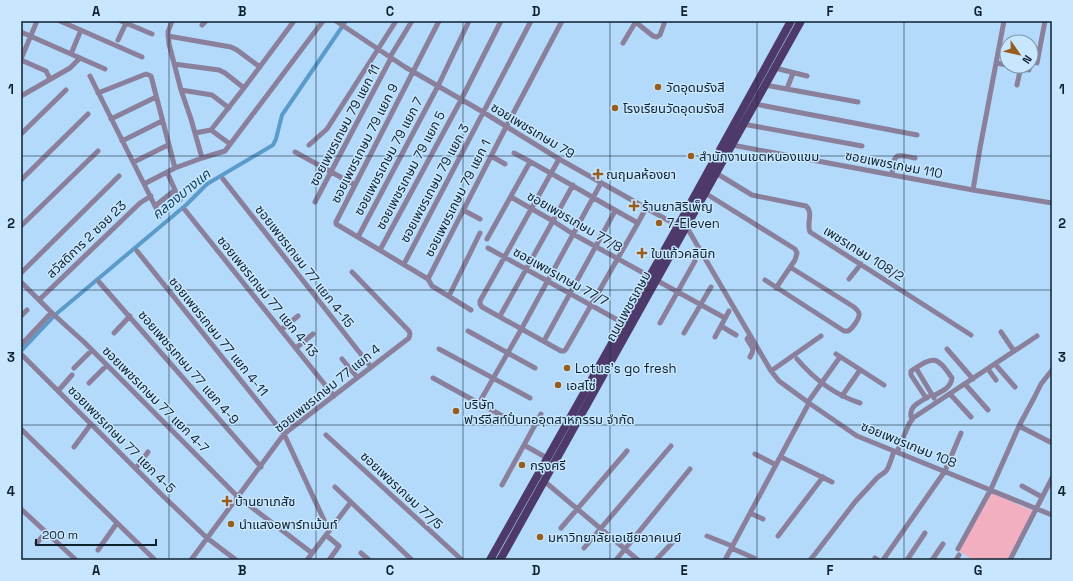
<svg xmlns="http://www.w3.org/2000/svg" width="1073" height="581" font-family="'Space Grotesk','Noto Sans Thai',sans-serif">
  <rect width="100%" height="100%" fill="#b3dafa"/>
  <path fill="#f1afc0" d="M 992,493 L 1033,511 L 1007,560 L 973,560 L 959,551 Z"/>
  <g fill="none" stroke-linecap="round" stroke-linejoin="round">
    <path stroke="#5b9bcb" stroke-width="4" d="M 21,351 L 55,315 L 186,205 L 207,184 L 273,145 L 276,139 L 282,115 L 346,21"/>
    <path stroke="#8a809c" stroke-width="5" d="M 60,21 L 142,57
      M 121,21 L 152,34
      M 172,21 L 168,32 L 169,44 L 181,90 L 191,119 L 202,158
      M 336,21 L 405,67 L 483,112 L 559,159 L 678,226
      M 439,21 L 336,222 L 336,224 L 428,279 L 432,286 L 471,310
      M 202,25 L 206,21
      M 21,32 L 105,69
      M 168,36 L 231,47 L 237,50 L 260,67
      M 118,40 L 127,21
      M 623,43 L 635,23 L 638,24 L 653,36 L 657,37 L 660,35 L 665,21
      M 71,54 L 81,30
      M 390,57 L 412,21
      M 21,59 L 37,21
      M 21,60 L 46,71 L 50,79
      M 996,63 L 1007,65
      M 1037,63 L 1045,21
      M 174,64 L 219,70 L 225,73 L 244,88
      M 1011,66 L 1029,70
      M 775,68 L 807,76
      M 90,76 L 160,216
      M 765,85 L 858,102
      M 1017,85 L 1021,66
      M 788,86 L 793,73
      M 181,90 L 212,95 L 229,108
      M 98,93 L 146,74 L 151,76 L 175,168
      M 21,96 L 70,68 L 80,58
      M 755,104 L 917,135
      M 111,119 L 156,97
      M 743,124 L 862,146
      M 211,130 L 230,144
      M 195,133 L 211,130 L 244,88 L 294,21
      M 21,134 L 66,90
      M 122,141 L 162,121
      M 309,145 L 327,129 L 396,21
      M 732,145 L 973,190 L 1052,203
      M 295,152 L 355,185
      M 514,153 C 556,175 596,200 638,223 L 566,349 L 564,351 L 561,351 L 482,307 L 480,304 L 480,301 L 559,159
      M 491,156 L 505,164
      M 134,162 L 168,145
      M 716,173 L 752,195 L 806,206 C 814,213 806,223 810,232 L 971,335
      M 892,175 C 895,153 893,154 915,158
      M 223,179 L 371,367
      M 21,180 L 88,114
      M 144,184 L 175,168 L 202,158 L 225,151 L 323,21
      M 175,190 L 180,200
      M 973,190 L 980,148 L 1004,21
      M 705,193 L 795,249 L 797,253 L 795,260 L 776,288
      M 511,197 L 553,221 L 573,234 L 649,276
      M 315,202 L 391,58
      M 155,206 L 175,190 L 167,172
      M 185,210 L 334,396
      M 463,210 L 480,219
      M 638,223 L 646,208
      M 21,226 L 98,151
      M 686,226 L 771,371 L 779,381 L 809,403 L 857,436 L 1052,515
      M 358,237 L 438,86 L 469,21
      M 487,239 L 530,162
      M 488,248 L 623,323
      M 380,250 L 461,100 L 501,21
      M 137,251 L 284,434 L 329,531
      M 404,264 L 531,21
      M 21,273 L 119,176
      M 428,279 L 506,127 L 562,21
      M 849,279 L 861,264
      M 656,280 L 725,318
      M 765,280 L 844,331 L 848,331 C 852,329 859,319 859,315 C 860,312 856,309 854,307 L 790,267
      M 21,282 L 53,314 L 84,342 L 238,497 L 312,553
      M 99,282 L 261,467
      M 449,296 L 480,233
      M 39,300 L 140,203 L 151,196
      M 21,316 L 27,310
      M 500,316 L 573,185
      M 660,323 L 695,261
      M 721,326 L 736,335
      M 281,330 L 298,316
      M 468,331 L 535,368
      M 1001,332 L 1014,351
      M 114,333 L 130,316
      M 684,333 L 711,287
      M 715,337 L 729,311
      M 544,341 L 615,211
      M 21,345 L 51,313
      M 296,348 L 313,334
      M 439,349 L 530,398
      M 947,349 L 973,379
      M 836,354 L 884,385
      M 22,355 L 163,496 L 207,538 L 236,560
      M 750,357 C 756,348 751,347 747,339 L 750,335
      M 342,359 L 357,377
      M 797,359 C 814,379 835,395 860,403
      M 995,364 L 1015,387
      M 74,368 L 92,350
      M 916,368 L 934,398
      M 988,369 L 996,380
      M 771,371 L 821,336
      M 433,378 L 508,419
      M 89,383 L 107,365
      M 965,384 L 988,410
      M 58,391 L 72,375
      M 950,394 L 971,417
      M 842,396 L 860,370
      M 926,398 L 911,375 L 911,371 C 934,356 936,355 952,378 C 951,388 941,392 933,396
      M 808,402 L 840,357
      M 479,403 L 522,328 L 601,183
      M 912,420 C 907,407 918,403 928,397
      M 1019,426 L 1052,443
      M 21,429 L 155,560
      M 326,435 L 462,560
      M 524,445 L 547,458
      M 74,447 L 91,424
      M 897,452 L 909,424 L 913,418 L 1037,336
      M 755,454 L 776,465
      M 781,457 L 832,482
      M 136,468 L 148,452
      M 544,481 L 638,560
      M 502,485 L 541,414
      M 1022,486 L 1042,497
      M 335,487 L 412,560
      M 21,509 L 76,560
      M 750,513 L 763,519
      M 561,528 L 627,451
      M 326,535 L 339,546 L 329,560
      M 707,536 L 732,546
      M 778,536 L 823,477
      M 37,543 L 46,532
      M 584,548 L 671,446
      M 731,548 L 754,558
      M 958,549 L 991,489 L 1019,426 L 1034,398 L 1041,384 L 1052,370
      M 98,550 L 117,523
      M 361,553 L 369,560
      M 875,558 L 878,560
      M 191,560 L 284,434 L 409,338 L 410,334 L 409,331 L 352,272
      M 307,560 L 351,502
      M 616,560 L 690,469
      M 656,560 L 672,543
      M 725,560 L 809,403
      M 810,560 L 815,554 L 855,502 L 877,478 C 880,475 883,474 885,472 C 889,469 892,456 894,451
      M 883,560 L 945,471 L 961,433
      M 907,560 L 925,533
      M 932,560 L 943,544
      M 956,560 L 959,555
      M 1010,560 L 1052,478"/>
    <path stroke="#4e3a6a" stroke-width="8" d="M 490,560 L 678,226 L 791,21
      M 500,560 L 801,21"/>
  </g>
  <path fill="none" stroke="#0d212f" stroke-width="1" stroke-opacity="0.55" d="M 169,21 L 169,560M 316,21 L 316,560M 463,21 L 463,560M 610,21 L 610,560M 757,21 L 757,560M 904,21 L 904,560M 21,156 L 1052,156M 21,290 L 1052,290M 21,425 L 1052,425"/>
  <g fill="#985c1d" stroke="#c8e6fe" stroke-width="1.5">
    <circle cx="658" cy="87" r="4"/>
    <circle cx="615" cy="108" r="4"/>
    <circle cx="691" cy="156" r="4"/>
    <path d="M596 168h4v4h4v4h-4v4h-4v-4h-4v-4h4z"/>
    <path d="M632 200h4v4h4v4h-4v4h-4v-4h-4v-4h4z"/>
    <circle cx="659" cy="223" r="4"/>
    <path d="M640 247h4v4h4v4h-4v4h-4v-4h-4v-4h4z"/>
    <circle cx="567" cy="368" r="4"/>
    <circle cx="558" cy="385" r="4"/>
    <circle cx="456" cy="411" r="4"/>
    <circle cx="522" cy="465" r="4"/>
    <path d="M225 495h4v4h4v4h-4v4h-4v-4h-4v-4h4z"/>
    <circle cx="231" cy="524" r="4"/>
    <circle cx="540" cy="537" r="4"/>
  </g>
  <g text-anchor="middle" stroke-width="3" stroke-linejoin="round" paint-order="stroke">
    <g font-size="13" fill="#0d212f" stroke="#c8e6fe" text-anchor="start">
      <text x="666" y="92">วัดอุดมรังสี</text>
      <text x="623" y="113">โรงเรียนวัดอุดมรังสี</text>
      <text x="699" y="161">สำนักงานเขตหนองแขม</text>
      <text x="606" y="179">ณฤมลห้องยา</text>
      <text x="642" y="211">ร้านยาสิริเพ็ญ</text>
      <text x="667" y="228">7-Eleven</text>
      <text x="651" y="258">ใบแก้วคลินิก</text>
      <text x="575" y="373">Lotus's go fresh</text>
      <text x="566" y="390">เอสโซ่</text>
      <text x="464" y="409">บริษัท<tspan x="464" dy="15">ฟาร์อีสท์ปั่นทออุตสาหกรรม จำกัด</tspan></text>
      <text x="530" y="470">กรุงศรี</text>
      <text x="235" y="506">บ้านยาเภสัช</text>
      <text x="239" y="529">นำแสงอพาร์ทเม้นท์</text>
      <text x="548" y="542">มหาวิทยาลัยเอเชียอาคเนย์</text>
    </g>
    <g font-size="13" fill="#0d212f" stroke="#c8e6fe">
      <text transform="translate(344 125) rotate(-62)" y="5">ซอยเพชรเกษม 79 แยก 11</text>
      <text transform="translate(533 130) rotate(31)" y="5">ซอยเพชรเกษม 79</text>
      <text transform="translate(364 143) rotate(-63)" y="5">ซอยเพชรเกษม 79 แยก 9</text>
      <text transform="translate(388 156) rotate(-62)" y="5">ซอยเพชรเกษม 79 แยก 7</text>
      <text transform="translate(894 164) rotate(11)" y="5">ซอยเพชรเกษม 110</text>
      <text transform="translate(410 170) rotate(-62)" y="5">ซอยเพชรเกษม 79 แยก 5</text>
      <text transform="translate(434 183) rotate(-62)" y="5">ซอยเพชรเกษม 79 แยก 3</text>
      <text transform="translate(457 198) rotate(-63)" y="5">ซอยเพชรเกษม 79 แยก 1</text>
      <text transform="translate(575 221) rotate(30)" y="5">ซอยเพชรเกษม 77/8</text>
      <text transform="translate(86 239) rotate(-44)" y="5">สวัสดิการ 2 ซอย 23</text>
      <text transform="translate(864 253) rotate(32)" y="5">เพชรเกษม 108/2</text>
      <text transform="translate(305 266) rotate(52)" y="5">ซอยเพชรเกษม 77 แยก 4-15</text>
      <text transform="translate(561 276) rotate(29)" y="5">ซอยเพชรเกษม 77/7</text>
      <text transform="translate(268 296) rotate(51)" y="5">ซอยเพชรเกษม 77 แยก 4-13</text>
      <text transform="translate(628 306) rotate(-61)" y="5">ถนนเพชรเกษม</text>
      <text transform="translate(219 336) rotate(51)" y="5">ซอยเพชรเกษม 77 แยก 4-11</text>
      <text transform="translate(189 367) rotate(49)" y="5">ซอยเพชรเกษม 77 แยก 4-9</text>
      <text transform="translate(327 388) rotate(-39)" y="5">ซอยเพชรเกษม 77 แยก 4</text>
      <text transform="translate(156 399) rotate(45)" y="5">ซอยเพชรเกษม 77 แยก 4-7</text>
      <text transform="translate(122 439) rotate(45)" y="5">ซอยเพชรเกษม 77 แยก 4-5</text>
      <text transform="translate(909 444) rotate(22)" y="5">ซอยเพชรเกษม 108</text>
      <text transform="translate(402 490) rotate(43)" y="5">ซอยเพชรเกษม 77/5</text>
    </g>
    <g font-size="14" font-style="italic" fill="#0c3f5f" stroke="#c8e6fe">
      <text transform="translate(181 194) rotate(-39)" y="5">คลองบางแค</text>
    </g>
  </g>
  <rect width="1073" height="581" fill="none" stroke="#c8e6fe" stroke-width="44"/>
  <g transform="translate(1019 54) rotate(124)"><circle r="19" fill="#c8e6fe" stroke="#7d97ab"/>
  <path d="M0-3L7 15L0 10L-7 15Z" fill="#985c1d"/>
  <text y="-6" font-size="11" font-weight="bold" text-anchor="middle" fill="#0d212f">N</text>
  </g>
  <path d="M36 539v6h120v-6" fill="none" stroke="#0d212f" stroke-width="2"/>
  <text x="42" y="539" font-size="12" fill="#0d212f" stroke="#c8e6fe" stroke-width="3" paint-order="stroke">200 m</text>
  <rect x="22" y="22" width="1029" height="537" fill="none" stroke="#0d212f" stroke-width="1.5"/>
  <g font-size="13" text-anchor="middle" font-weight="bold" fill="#0d212f">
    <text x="96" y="16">A</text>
    <text x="242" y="16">B</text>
    <text x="390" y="16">C</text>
    <text x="536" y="16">D</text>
    <text x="684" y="16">E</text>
    <text x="830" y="16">F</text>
    <text x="978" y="16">G</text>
    <text x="11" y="94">1</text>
    <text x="1062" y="94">1</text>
    <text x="11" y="228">2</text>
    <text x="1062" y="228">2</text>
    <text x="11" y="362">3</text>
    <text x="1062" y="362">3</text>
    <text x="11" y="496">4</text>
    <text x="1062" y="496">4</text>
    <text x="96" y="575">A</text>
    <text x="242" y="575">B</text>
    <text x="390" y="575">C</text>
    <text x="536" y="575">D</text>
    <text x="684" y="575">E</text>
    <text x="830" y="575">F</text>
    <text x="978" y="575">G</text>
  </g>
</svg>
